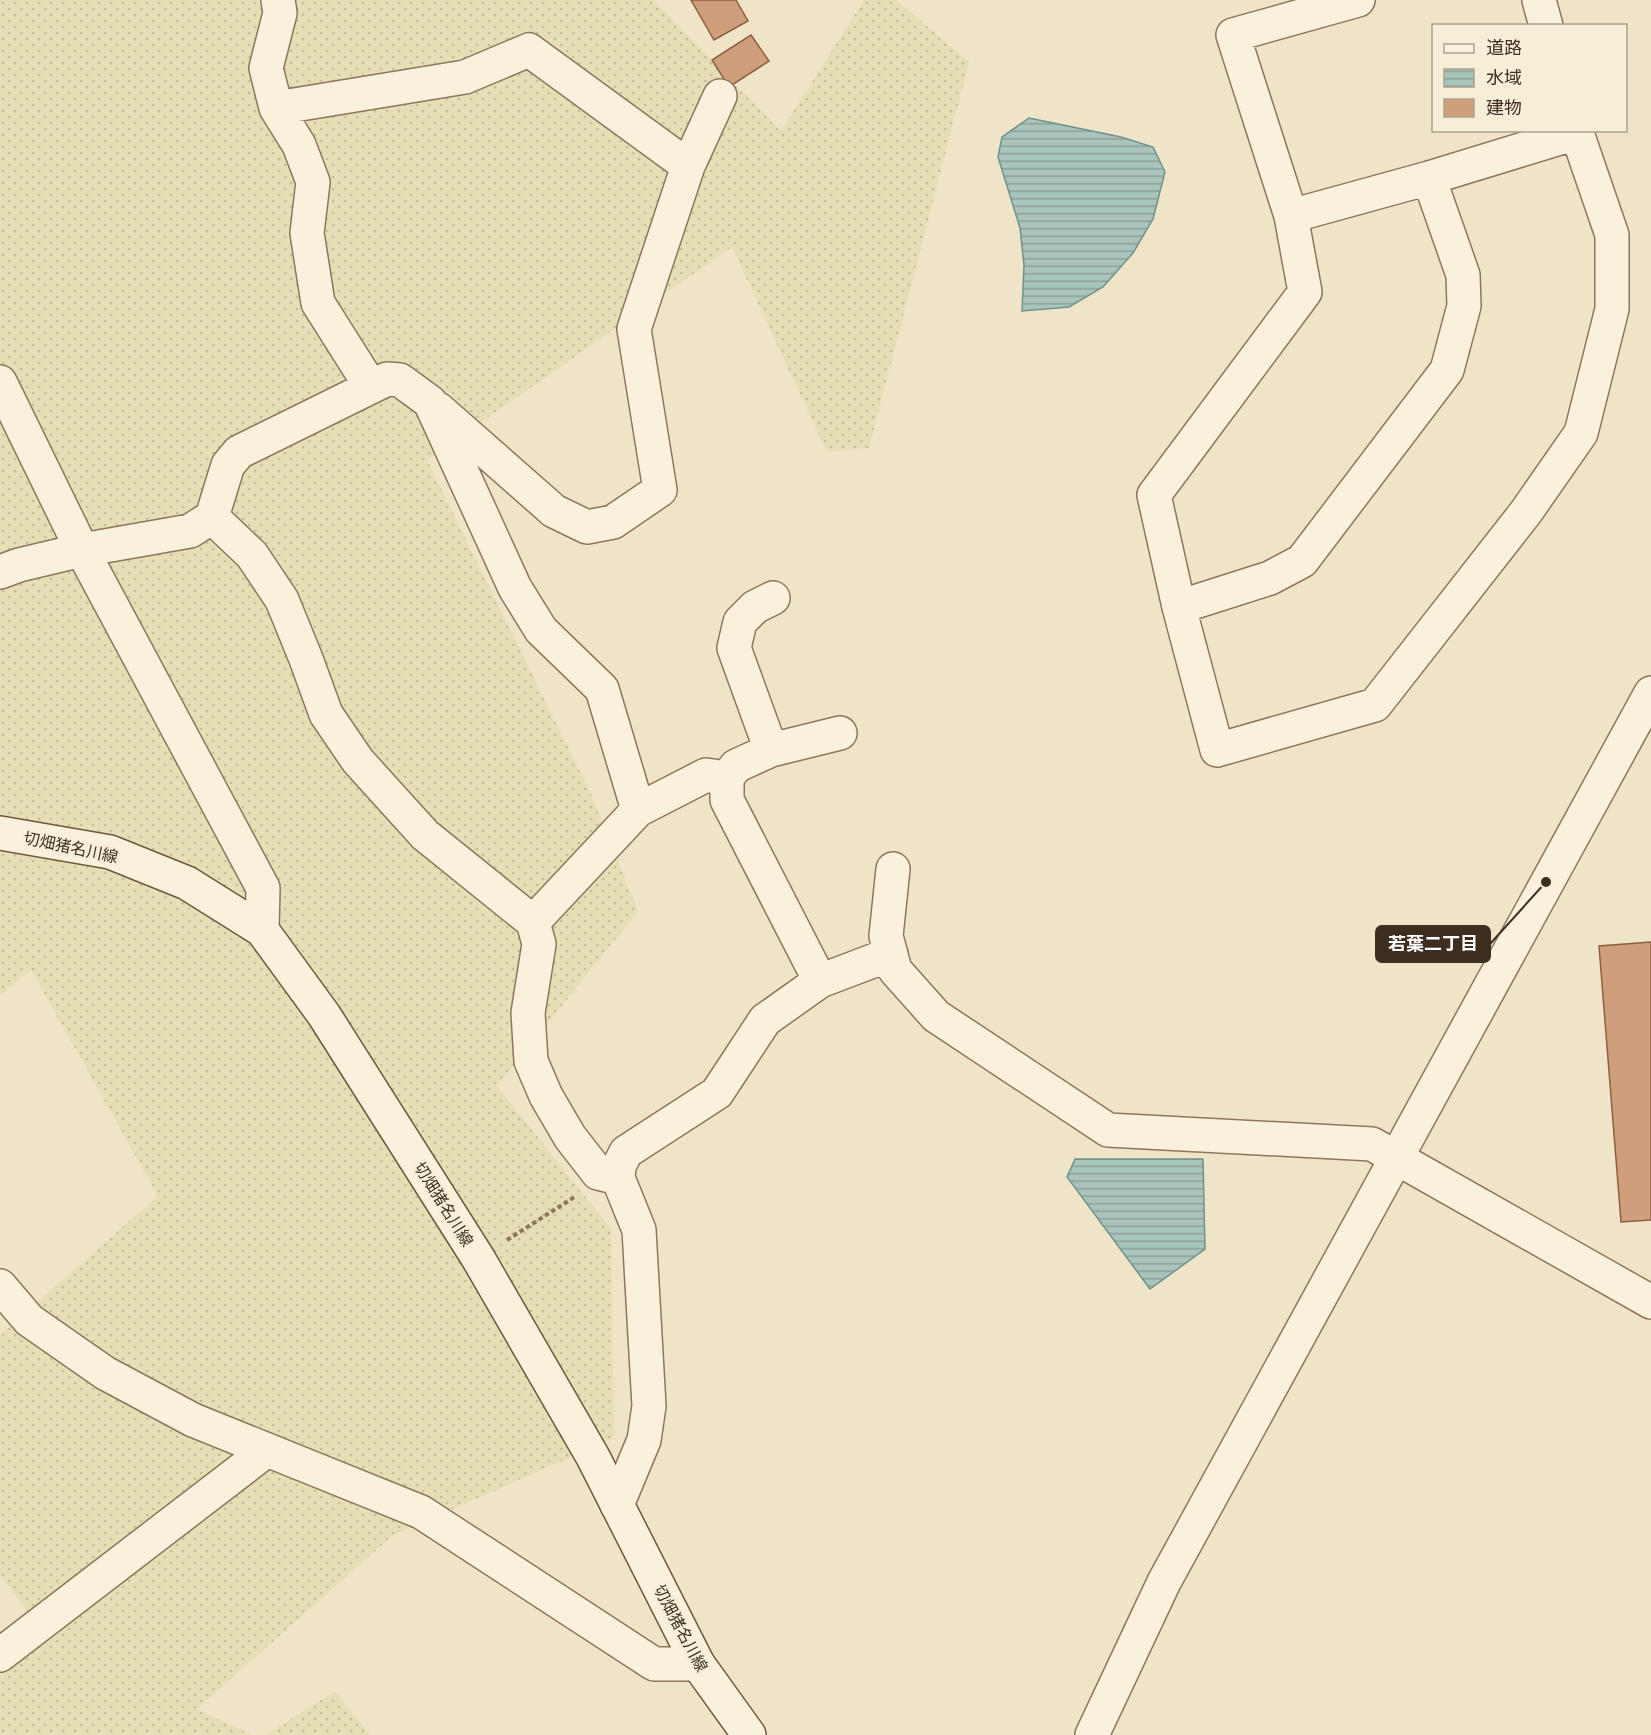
<svg xmlns="http://www.w3.org/2000/svg" width="1651" height="1735" font-family="'Noto Serif','Noto Sans JP',serif">
  <defs>
    <pattern id="farmland-dots" width="8" height="8" patternUnits="userSpaceOnUse" patternTransform="scale(1.5)"><rect width="8" height="8" fill="#e6deb5"/><path d="M2 2h.1M6 6h.1" fill="none" stroke="#c6bf9b" stroke-width="1.8" stroke-linecap="round"/></pattern>
    <pattern id="water-rules" width="6" height="5" patternUnits="userSpaceOnUse" patternTransform="scale(1.5)"><rect width="6" height="5" fill="#a9c4bc"/><path d="M0 2.5h6" fill="none" stroke="#8ba098"/></pattern>
  </defs>
  <rect width="100%" height="100%" fill="#f0e4c8"/>
  <path fill="url(#farmland-dots)" d="M 0,0 L 653,0 L 781,131 L 864,0 L 896,0 L 969,62 L 869,448 L 827,452 L 732,247 L 427,460 L 590,792 L 638,911 L 497,1086 L 611,1229 L 614,1438 L 392,1536 L 197,1709 L 252,1735 L 0,1735 L 0,1674 L 48,1639 L 0,1575 L 0,1335 L 158,1196 L 31,970 L 0,996 Z
    M 335,1691 L 370,1735 L 266,1735 Z"/>
  <path fill="url(#water-rules)" stroke="#6f938a" stroke-width="1.5" d="M 1029,118 L 1121,137 L 1153,147 L 1165,172 L 1153,219 L 1133,253 L 1103,287 L 1069,307 L 1022,311 L 1024,265 L 1020,228 L 998,157 L 1002,137 Z
    M 1075,1159 L 1203,1159 L 1205,1249 L 1150,1289 L 1067,1177 Z"/>
  <path fill="#cf9f7d" stroke="#8d5f41" stroke-width="1.5" d="M 691,0 L 736,0 L 748,21 L 714,40 Z
    M 751,35 L 769,61 L 729,87 L 712,60 Z
    M 1651,942 L 1651,1220 L 1621,1222 L 1599,946 Z"/>
  <g fill="none" stroke-linecap="round" stroke-linejoin="round">
    <defs>
      <path id="minor" d="M 278,0 L 280,13 L 266,68 L 276,108 L 299,145 L 313,182 L 307,233 L 318,303 L 371,387
        M 1358,0 L 1233,35 L 1291,216 L 1305,292 L 1154,495 L 1179,607 L 1217,750 L 1375,705 L 1526,512 L 1581,433 L 1612,309 L 1612,235 L 1576,130
        M 1539,0 L 1546,26
        M 276,108 L 465,77 L 529,50 L 688,166
        M 1291,216 L 1429,178 L 1576,133
        M 438,409 L 554,511 L 587,527 L 613,522 L 660,490 L 634,329 L 688,166 L 720,96
        M 212,517 L 252,555 L 282,600 L 306,659 L 326,714 L 358,761 L 425,835 L 533,922 L 539,944 L 528,1013 L 531,1061 L 546,1096 L 570,1137 L 598,1173 L 618,1178
        M 0,572 L 19,565 L 82,550 L 190,531 L 212,517 L 228,465 L 239,452 L 387,379 L 400,380 L 430,402 L 515,588 L 541,630 L 602,689 L 638,810
        M 1179,607 L 1270,578 L 1302,561 L 1447,370 L 1464,306 L 1463,275 L 1429,178
        M 771,750 L 734,648 L 740,622 L 755,607 L 773,598
        M 893,869 L 886,936 L 895,970 L 936,1016 L 1108,1130 L 1372,1144 L 1651,1302
        M 533,922 L 638,810 L 706,775 L 727,778
        M 820,981 L 891,954
        M 617,1505 L 644,1440 L 649,1406 L 639,1230 L 618,1178 L 619,1166 L 626,1152 L 717,1093 L 765,1020 L 820,981 L 727,800 L 727,778 L 736,766 L 771,750 L 840,733
        M 0,1655 L 267,1450"/>
      <path id="tertiary" d="M 0,382 L 82,550 L 263,888 L 262,930
        M 0,1286 L 29,1320 L 105,1373 L 193,1420 L 421,1512 L 654,1664 L 698,1664
        M 1092,1735 L 1164,1582 L 1651,693"/>
      <path id="secondary" d="M 0,833 L 110,852 L 187,883 L 262,930 L 324,1015 L 478,1258 L 593,1457 L 698,1664 L 749,1735"/>
    </defs>
    <use href="#minor" stroke="#8d765c" stroke-width="36"/>
    <use href="#tertiary" stroke="#8d765c" stroke-width="36"/>
    <use href="#secondary" stroke="#6f573f" stroke-width="36"/>
    <path stroke="#8d765c" stroke-width="4" stroke-dasharray="4.5 3" stroke-linecap="butt" d="M 507,1240 L 576,1196"/>
    <use href="#minor" stroke="#faf1dc" stroke-width="33"/>
    <use href="#tertiary" stroke="#faf1dc" stroke-width="33"/>
    <use href="#secondary" stroke="#faf1dc" stroke-width="33"/>
  </g>
  <g text-anchor="middle" stroke-width="6" stroke-linejoin="round" paint-order="stroke">
    <g font-size="16" fill="#3d2e20" stroke="#f7eed8">
      <text transform="translate(71 847) rotate(12)" y="6">切畑猪名川線</text>
      <text transform="translate(444 1204) rotate(58)" y="6">切畑猪名川線</text>
      <text transform="translate(681 1628) rotate(62)" y="6">切畑猪名川線</text>
    </g>
  </g>
  <path fill="none" stroke="#3d2e20" stroke-width="2" d="M1546 882L1490 944"/>
  <circle fill="#3d2e20" stroke="#f7eed8" stroke-width="2" cx="1546" cy="882" r="6"/>
  <rect fill="#3d2e20" stroke="#3d2e20" stroke-width="2" x="1376" y="926" width="114" height="36" rx="6"/>
  <g font-size="18" text-anchor="middle" font-weight="bold" fill="#fff">
    <text x="1433" y="950">若葉二丁目</text>
  </g>
  <rect x="1432" y="24" width="195" height="108" fill="#f7eed8" stroke="#ada18e" stroke-width="1.5"/>
  <rect x="1444" y="44" width="30" height="9" fill="#faf1dc" stroke="#ada18e" stroke-width="1.5"/>
  <text x="1486" y="54" font-size="18" fill="#3d2e20">道路</text>
  <rect x="1444" y="69" width="30" height="18" fill="url(#water-rules)" stroke="#ada18e" stroke-width="1.5"/>
  <text x="1486" y="84" font-size="18" fill="#3d2e20">水域</text>
  <rect x="1444" y="99" width="30" height="18" fill="#cf9f7d" stroke="#ada18e" stroke-width="1.5"/>
  <text x="1486" y="114" font-size="18" fill="#3d2e20">建物</text>
</svg>
